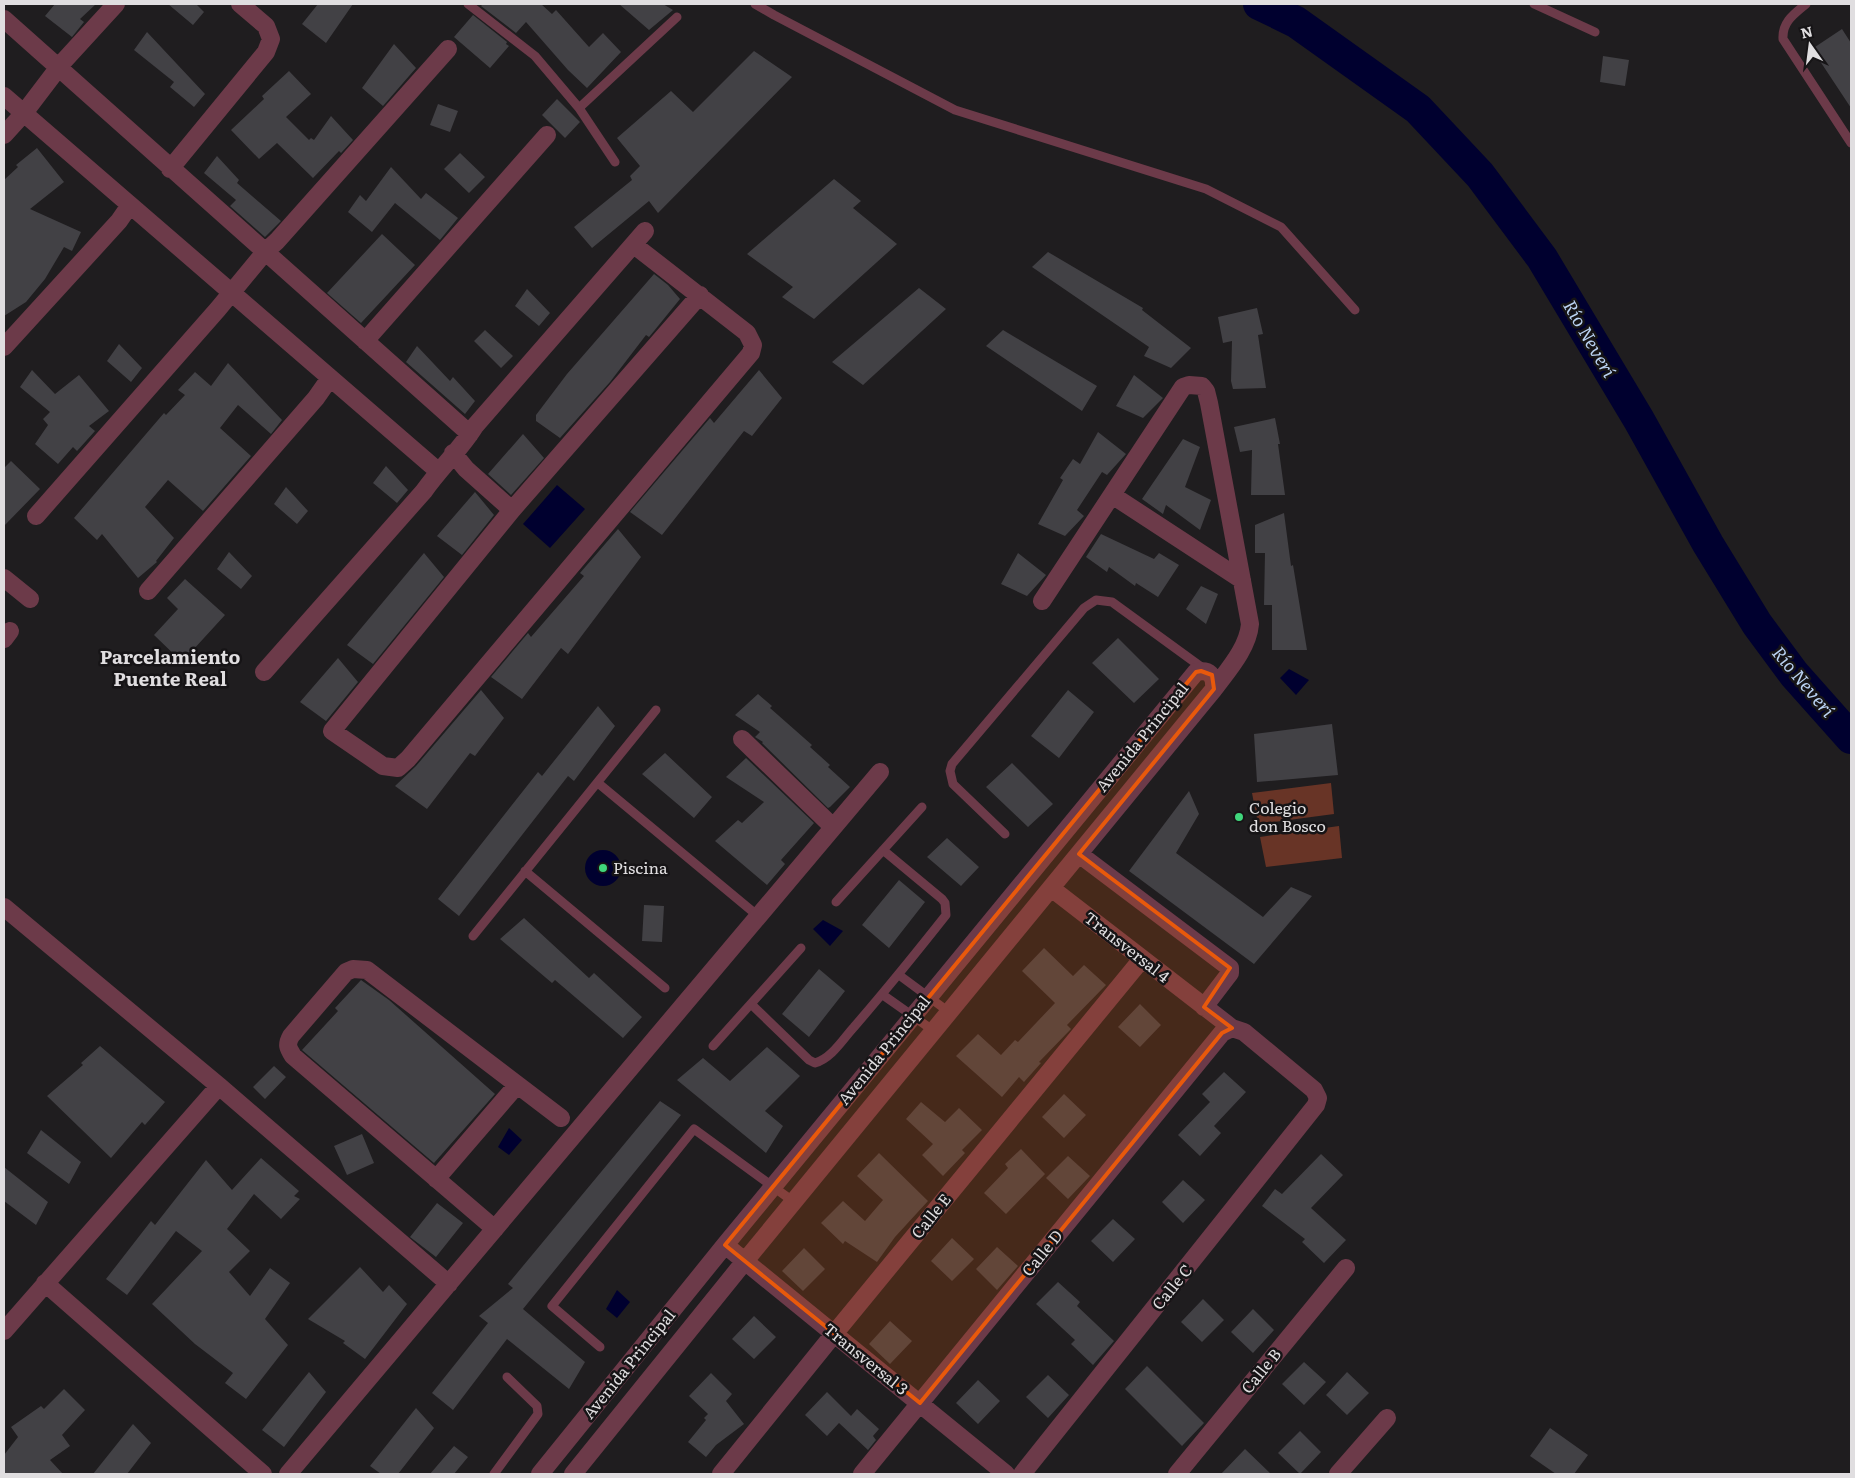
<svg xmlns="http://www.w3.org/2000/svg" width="1855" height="1478" font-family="Literata,serif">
  <rect width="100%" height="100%" fill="#1f1d1f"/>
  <path fill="#683426" d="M 1331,783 L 1334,814 L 1258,824 L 1252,793 Z
    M 1339,826 L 1342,858 L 1266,867 L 1260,837 Z"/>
  <path fill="#00002f" d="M 557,485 L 585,509 L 550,548 L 523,524 Z
    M 1289,669 L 1309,680 L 1296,695 L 1280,678 Z
    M585 868a18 18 0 1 1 36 0a18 18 0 1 1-36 0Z
    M 823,920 L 843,931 L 830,946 L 813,929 Z
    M 509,1128 L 522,1140 L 509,1155 L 498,1147 Z
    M 617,1290 L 630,1302 L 617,1318 L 606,1309 Z"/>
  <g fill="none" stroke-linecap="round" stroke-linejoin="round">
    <path stroke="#00002f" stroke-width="32" d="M 1259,4 L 1296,22 L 1418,109 L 1480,175 L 1542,258 L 1639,420 L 1708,544 L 1757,624 L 1794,674 L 1851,738"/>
  </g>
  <path fill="#424145" d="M 55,4 L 96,4 L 80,19 L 84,22 L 72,37 L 45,16 Z
    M 168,4 L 196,4 L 204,12 L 193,25 Z
    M 318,4 L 353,4 L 326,43 L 302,24 Z
    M 483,4 L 541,4 L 552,14 L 556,10 L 589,47 L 603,33 L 621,52 L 587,88 L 568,70 L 526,22 L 516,33 L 481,6 Z
    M 619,4 L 663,4 L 673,10 L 649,30 Z
    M 473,15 L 507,42 L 506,44 L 509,46 L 490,68 L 454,37 Z
    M 1842,29 L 1851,43 L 1851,108 L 1812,49 Z
    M 147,32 L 205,94 L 194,107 L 170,87 L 174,82 L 134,50 Z
    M 394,44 L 416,68 L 383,106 L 362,88 Z
    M 754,51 L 792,77 L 658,213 L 649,201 L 592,248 L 574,227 L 632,180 L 630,176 L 640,166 L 617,138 L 671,91 L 693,112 Z
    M 1603,56 L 1629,60 L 1625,86 L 1600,82 Z
    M 289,71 L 311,94 L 286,117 L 309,140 L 311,138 L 314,140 L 331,116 L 353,140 L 341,153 L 339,151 L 313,178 L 277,143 L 259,159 L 231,130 L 264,99 L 262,96 Z
    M 557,99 L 580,122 L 565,138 L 542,115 Z
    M 438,104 L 458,111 L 450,132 L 430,125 Z
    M 37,148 L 64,182 L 30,209 L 81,232 L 72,251 L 64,247 L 45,279 L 26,302 L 4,316 L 4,180 L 18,167 L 16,165 Z
    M 460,153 L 485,177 L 469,193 L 444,169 Z
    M 217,156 L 239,180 L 237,183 L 281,221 L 265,237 L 230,206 L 236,200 L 204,173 Z
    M 391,167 L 421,199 L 426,193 L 458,218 L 440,240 L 395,203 L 372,232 L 348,212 L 360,195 L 366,201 Z
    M 834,179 L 861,201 L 853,208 L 897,244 L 814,319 L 782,297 L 793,287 L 747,254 Z
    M 382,234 L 415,265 L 361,323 L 327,293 Z
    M 1048,252 L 1143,308 L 1142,310 L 1191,348 L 1171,368 L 1144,356 L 1149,347 L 1032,267 Z
    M 654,274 L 668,285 L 680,299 L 654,331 L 649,337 L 646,335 L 610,382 L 560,438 L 536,421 L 536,415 L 567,374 Z
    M 919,288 L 946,309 L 863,385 L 832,362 Z
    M 527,289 L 550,313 L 539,326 L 515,306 Z
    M 1257,308 L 1263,334 L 1258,335 L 1266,388 L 1233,389 L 1231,381 L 1232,341 L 1223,343 L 1218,317 Z
    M 485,330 L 513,356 L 501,368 L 474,341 Z
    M 1003,330 L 1097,386 L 1082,411 L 986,346 Z
    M 119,344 L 142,368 L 131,382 L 107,361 Z
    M 417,346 L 450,381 L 453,377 L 475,401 L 465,414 L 406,362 Z
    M 228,363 L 282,420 L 271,434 L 238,405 L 220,428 L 251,456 L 203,511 L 168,480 L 145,507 L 174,538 L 156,561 L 157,562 L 138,578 L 102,534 L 97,540 L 74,518 L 164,413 L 166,415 L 185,395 L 178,390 L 195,372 L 211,386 Z
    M 32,370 L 55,394 L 79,375 L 109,411 L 89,426 L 95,431 L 77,451 L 73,447 L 58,464 L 35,444 L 48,425 L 43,419 L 50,412 L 20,387 Z
    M 759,370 L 782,398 L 752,436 L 744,431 L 662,535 L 630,512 L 710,418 L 714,423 Z
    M 1134,375 L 1163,398 L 1143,418 L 1116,406 Z
    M 1275,418 L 1280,444 L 1278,444 L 1285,495 L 1251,495 L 1252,450 L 1240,452 L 1234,427 Z
    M 1098,432 L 1126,454 L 1107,475 L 1102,472 L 1077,510 L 1084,516 L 1065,536 L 1038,524 L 1063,480 L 1060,478 L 1073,459 L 1080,464 Z
    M 523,434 L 544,458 L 511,495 L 488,474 Z
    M 1183,439 L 1200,447 L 1185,487 L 1211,500 L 1200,530 L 1166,505 L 1163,514 L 1142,499 Z
    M 11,461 L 40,489 L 4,526 L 4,468 Z
    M 386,466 L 408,490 L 397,503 L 373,483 Z
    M 286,487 L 308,511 L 297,524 L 274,504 Z
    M 475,492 L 494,515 L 462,555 L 437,536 Z
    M 1284,513 L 1291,566 L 1293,565 L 1307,650 L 1272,650 L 1272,605 L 1264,605 L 1265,553 L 1255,553 L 1255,525 Z
    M 618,529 L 641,557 L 568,654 L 561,648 L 522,699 L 491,677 L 528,633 L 531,637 L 584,576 L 580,573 Z
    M 1101,534 L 1154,559 L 1159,553 L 1179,565 L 1158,597 L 1136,583 L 1135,586 L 1109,567 L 1107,572 L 1086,557 Z
    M 229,552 L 252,576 L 241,589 L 217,569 Z
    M 424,553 L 444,577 L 373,664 L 347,645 Z
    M 1018,553 L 1046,575 L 1027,596 L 1001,584 Z
    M 185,579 L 225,615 L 182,662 L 154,635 L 178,609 L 167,598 Z
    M 1201,586 L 1218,594 L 1206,624 L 1186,609 Z
    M 1118,638 L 1159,679 L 1134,703 L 1092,663 Z
    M 338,658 L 358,682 L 326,721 L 300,702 Z
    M 481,690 L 504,718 L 475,756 L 470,753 L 427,809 L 395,786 L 416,766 Z
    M 1068,690 L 1094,712 L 1059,758 L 1031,736 Z
    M 758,694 L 772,706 L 770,708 L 812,745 L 810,747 L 830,765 L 828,767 L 850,787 L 830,807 L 828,808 L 762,743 L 763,742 L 755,737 L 760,732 L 735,715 Z
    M 598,706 L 615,726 L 574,781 L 568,776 L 459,916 L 438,899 L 538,772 L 542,776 Z
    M 1332,724 L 1338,775 L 1257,782 L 1254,734 Z
    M 665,753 L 712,797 L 694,818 L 642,774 Z
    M 746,758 L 814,823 L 781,860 L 785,864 L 767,885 L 715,841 L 738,820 L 742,823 L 764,802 L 726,777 Z
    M 1012,763 L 1053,804 L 1028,827 L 986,787 Z
    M 1189,791 L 1199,814 L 1176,853 L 1263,917 L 1291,887 L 1312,896 L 1254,964 L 1129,871 Z
    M 947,838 L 979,867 L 961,886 L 927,857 Z
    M 899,880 L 925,902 L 889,948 L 862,925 Z
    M 644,905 L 664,906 L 662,942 L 642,941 Z
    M 524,918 L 589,978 L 594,973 L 642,1017 L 623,1038 L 555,980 L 552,983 L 500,939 Z
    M 1044,948 L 1073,976 L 1084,965 L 1106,985 L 1067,1025 L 1071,1029 L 1039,1062 L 1041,1063 L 1024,1082 L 1019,1077 L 1002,1097 L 956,1056 L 978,1034 L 1001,1055 L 1015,1040 L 1018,1042 L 1055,1003 L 1022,971 Z
    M 819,969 L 845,991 L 809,1037 L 782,1014 Z
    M 361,980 L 389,1000 L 495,1094 L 434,1163 L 302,1050 L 338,1011 L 335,1008 Z
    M 1140,1004 L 1161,1025 L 1140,1047 L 1118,1027 Z
    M 100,1046 L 165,1102 L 145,1125 L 142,1122 L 111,1158 L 47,1096 L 83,1065 L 81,1063 Z
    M 767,1047 L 800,1076 L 765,1111 L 783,1126 L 766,1153 L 677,1080 L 703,1058 L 730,1081 Z
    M 274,1066 L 286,1077 L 265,1099 L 253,1087 Z
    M 1224,1072 L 1246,1092 L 1214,1126 L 1221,1133 L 1200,1156 L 1178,1135 L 1210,1102 L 1202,1094 Z
    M 1064,1094 L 1086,1115 L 1064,1138 L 1042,1117 Z
    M 660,1101 L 681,1115 L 523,1309 L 585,1362 L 569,1389 L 507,1339 L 453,1410 L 432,1393 L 488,1323 L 479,1316 L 513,1288 L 508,1284 Z
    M 921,1102 L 945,1122 L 959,1108 L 982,1130 L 962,1150 L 965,1153 L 943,1176 L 922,1155 L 933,1144 L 906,1119 Z
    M 41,1130 L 81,1162 L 69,1184 L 27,1153 Z
    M 362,1134 L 374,1163 L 347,1175 L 334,1146 Z
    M 1021,1149 L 1045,1174 L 1006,1214 L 984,1193 L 1008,1168 L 1005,1164 Z
    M 879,1153 L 928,1201 L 895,1237 L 877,1262 L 845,1241 L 843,1244 L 821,1223 L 843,1201 L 865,1221 L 883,1200 L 857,1176 Z
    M 1321,1154 L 1343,1175 L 1311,1208 L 1346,1240 L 1324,1263 L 1302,1242 L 1305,1239 L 1262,1206 L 1275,1189 L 1282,1194 Z
    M 1068,1156 L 1090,1176 L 1068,1199 L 1046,1178 Z
    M 261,1158 L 299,1191 L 294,1196 L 300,1199 L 281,1219 L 254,1194 L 227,1229 L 250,1251 L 229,1272 L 250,1296 L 270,1268 L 290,1283 L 265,1319 L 288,1345 L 246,1399 L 225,1383 L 233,1373 L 195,1344 L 152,1304 L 202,1251 L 176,1231 L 127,1295 L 106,1279 L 151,1221 L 155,1225 L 206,1160 L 232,1190 Z
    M 4,1167 L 48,1202 L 36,1225 L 4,1201 Z
    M 1183,1180 L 1205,1200 L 1183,1223 L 1162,1202 Z
    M 437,1203 L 463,1223 L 436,1257 L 410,1237 Z
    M 1113,1219 L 1135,1239 L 1113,1262 L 1091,1241 Z
    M 952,1238 L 974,1259 L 952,1281 L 931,1261 Z
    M 997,1247 L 1018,1266 L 997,1290 L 976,1269 Z
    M 804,1248 L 825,1269 L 803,1291 L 782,1271 Z
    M 360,1267 L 383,1292 L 389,1285 L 407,1304 L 365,1359 L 343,1343 L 345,1341 L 308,1319 Z
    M 1058,1282 L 1080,1302 L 1077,1306 L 1114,1341 L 1093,1365 L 1071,1344 L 1075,1340 L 1036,1304 Z
    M 1203,1299 L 1224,1320 L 1202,1342 L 1181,1322 Z
    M 1253,1309 L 1274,1330 L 1253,1353 L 1231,1332 Z
    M 754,1316 L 776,1337 L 754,1359 L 732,1339 Z
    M 890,1321 L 912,1341 L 890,1364 L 869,1344 Z
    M 1304,1362 L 1326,1382 L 1304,1405 L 1282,1384 Z
    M 1147,1366 L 1204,1423 L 1182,1446 L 1125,1389 Z
    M 309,1372 L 326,1392 L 284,1447 L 262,1430 Z
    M 1347,1372 L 1369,1393 L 1347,1415 L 1326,1395 Z
    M 711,1373 L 732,1394 L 726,1401 L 744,1424 L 716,1445 L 706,1457 L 688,1442 L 706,1420 L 704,1418 L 708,1414 L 689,1396 Z
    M 1048,1375 L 1069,1395 L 1048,1418 L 1026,1397 Z
    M 978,1380 L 1000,1401 L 978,1424 L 956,1403 Z
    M 64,1389 L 85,1410 L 62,1435 L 70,1446 L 50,1460 L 63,1474 L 4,1474 L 4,1455 L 18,1437 L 11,1427 L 41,1406 L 44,1409 Z
    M 827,1392 L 851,1416 L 857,1409 L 879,1429 L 873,1436 L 876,1440 L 868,1450 L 839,1423 L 827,1436 L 805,1415 Z
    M 416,1408 L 434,1428 L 398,1474 L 381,1474 L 370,1466 Z
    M 133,1424 L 151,1443 L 127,1474 L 93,1474 Z
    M 1550,1428 L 1588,1455 L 1574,1474 L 1556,1474 L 1530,1456 Z
    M 1300,1431 L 1321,1452 L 1300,1474 L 1278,1453 Z
    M 454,1446 L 468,1457 L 454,1474 L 430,1474 Z
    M 1245,1449 L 1271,1474 L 1221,1474 Z"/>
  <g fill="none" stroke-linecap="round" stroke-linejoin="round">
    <path stroke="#6c3a49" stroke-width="9" d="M 468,4 L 535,56 L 579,108 L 615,162
      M 755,4 L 774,15 L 955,110 L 1206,189 L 1281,227 L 1355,310
      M 1534,4 L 1595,32
      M 1806,4 C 1794,14 1782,22 1783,39 L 1851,143
      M 579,108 L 677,17
      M 598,783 L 758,916
      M 1005,834 L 953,784 L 950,771 L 952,764 L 1084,608 L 1096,600 L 1112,602 L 1204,669
      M 525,871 L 665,988
      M 836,902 L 922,807
      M 473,936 L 656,710
      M 899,975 L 949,1012
      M 883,995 L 934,1031
      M 751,1004 L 809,1060 L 815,1063 C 832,1058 843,1039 854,1027 C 886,990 916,953 946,915 L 945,903 L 942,899 L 883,850
      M 713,1046 L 801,948
      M 600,1347 L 552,1306 L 694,1129 L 794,1202
      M 494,1474 L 538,1414 L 537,1406 L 507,1377"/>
    <path stroke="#6c3a49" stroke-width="18" d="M 4,19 L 470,434
      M 4,96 L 438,471
      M 4,135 L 24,113 L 62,63 L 116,4
      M 170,169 L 266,52 L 271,39 L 266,26 L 240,4
      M 634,245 L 747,333 L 753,345 L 751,353 L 408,759 L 398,768 L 383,766 L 332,731 L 512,510 L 700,295
      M 365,341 L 547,135
      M 4,347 L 119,221 L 130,205
      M 453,453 L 466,469 L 512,510
      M 1112,495 L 1242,580
      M 36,516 L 218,309 L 265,252 L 277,241 L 448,49
      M 4,578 L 30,599
      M 148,591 L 316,398 L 330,378
      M 1042,601 L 1183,387 L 1189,385 L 1202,386 L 1206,391 L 1209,403 L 1250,624 C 1248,648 1228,670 1214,689
      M 4,639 L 10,631
      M 264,672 L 424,491 C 440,468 461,449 475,426 L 645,231
      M 742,739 L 833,827
      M 1079,854 L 1230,968 L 1230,973 L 1204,1007
      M 1051,888 L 1232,1028
      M 4,907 L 219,1086 L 449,1284
      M 436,1179 L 517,1085
      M 495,1229 L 293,1056 C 288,1048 286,1045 291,1036 L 346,972 L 353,969 L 367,970 L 561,1118
      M 725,1245 L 1006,1474
      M 45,1283 L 263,1474
      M 4,1331 L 219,1086
      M 288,1474 L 880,772
      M 540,1474 L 725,1245 L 1196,672 C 1209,669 1215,675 1214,689 L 745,1261 L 573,1474
      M 721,1474 L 834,1334 L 1142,959
      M 862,1474 L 1222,1033 L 1232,1028 L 1244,1032 L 1314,1090 L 1318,1098 L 1316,1105 L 1022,1474
      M 1177,1474 L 1346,1268
      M 1338,1474 L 1387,1418"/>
  </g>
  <path fill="#e8590c" fill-opacity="0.2" stroke="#e8590c" stroke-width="4" stroke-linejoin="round" d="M 1201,671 L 1212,675 L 1214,689 L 1079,854 L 1230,968 L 1204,1007 L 1232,1028 L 1222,1033 L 920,1403 L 725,1245 L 1196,672 Z"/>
  <g fill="#40d77c" stroke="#161416" stroke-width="2">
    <circle cx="1239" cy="817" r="5"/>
    <circle cx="603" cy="868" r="5"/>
  </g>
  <g text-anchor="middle" stroke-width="5" stroke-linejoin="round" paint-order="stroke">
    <g font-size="16" fill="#e0dee0" stroke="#161416">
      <text transform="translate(1142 737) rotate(-51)" y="6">Avenida Principal</text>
      <text transform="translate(1127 947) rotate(38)" y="6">Transversal 4</text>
      <text transform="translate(884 1050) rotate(-51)" y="6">Avenida Principal</text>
      <text transform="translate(931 1216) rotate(-51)" y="6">Calle E</text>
      <text transform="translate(1042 1253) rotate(-51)" y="6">Calle D</text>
      <text transform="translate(1172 1287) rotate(-51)" y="6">Calle C</text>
      <text transform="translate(866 1359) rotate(39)" y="6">Transversal 3</text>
      <text transform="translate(629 1364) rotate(-51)" y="6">Avenida Principal</text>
      <text transform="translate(1261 1371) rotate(-51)" y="6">Calle B</text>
    </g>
    <g font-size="16" fill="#e0dee0" stroke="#161416" text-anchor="start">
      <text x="1249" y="814">Colegio<tspan x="1249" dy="18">don Bosco</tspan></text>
      <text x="613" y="874">Piscina</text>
    </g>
    <g font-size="18" font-style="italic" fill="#bad2f2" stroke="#161416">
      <text transform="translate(1589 339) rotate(60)" y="6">Río Neverí</text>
      <text transform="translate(1803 682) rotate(50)" y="6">Río Neverí</text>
    </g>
    <g font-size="19" font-weight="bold" fill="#e0dee0" stroke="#161416">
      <text x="170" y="664">Parcelamiento<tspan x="170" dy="22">Puente Real</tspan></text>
    </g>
  </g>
  <rect width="1855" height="1478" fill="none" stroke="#e0dee0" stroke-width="10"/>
  <g transform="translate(1810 45) rotate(346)" stroke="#161416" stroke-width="4" paint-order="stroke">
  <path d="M0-4L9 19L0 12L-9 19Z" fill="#e0dee0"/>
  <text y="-8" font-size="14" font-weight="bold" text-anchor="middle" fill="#e0dee0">N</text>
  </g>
</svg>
